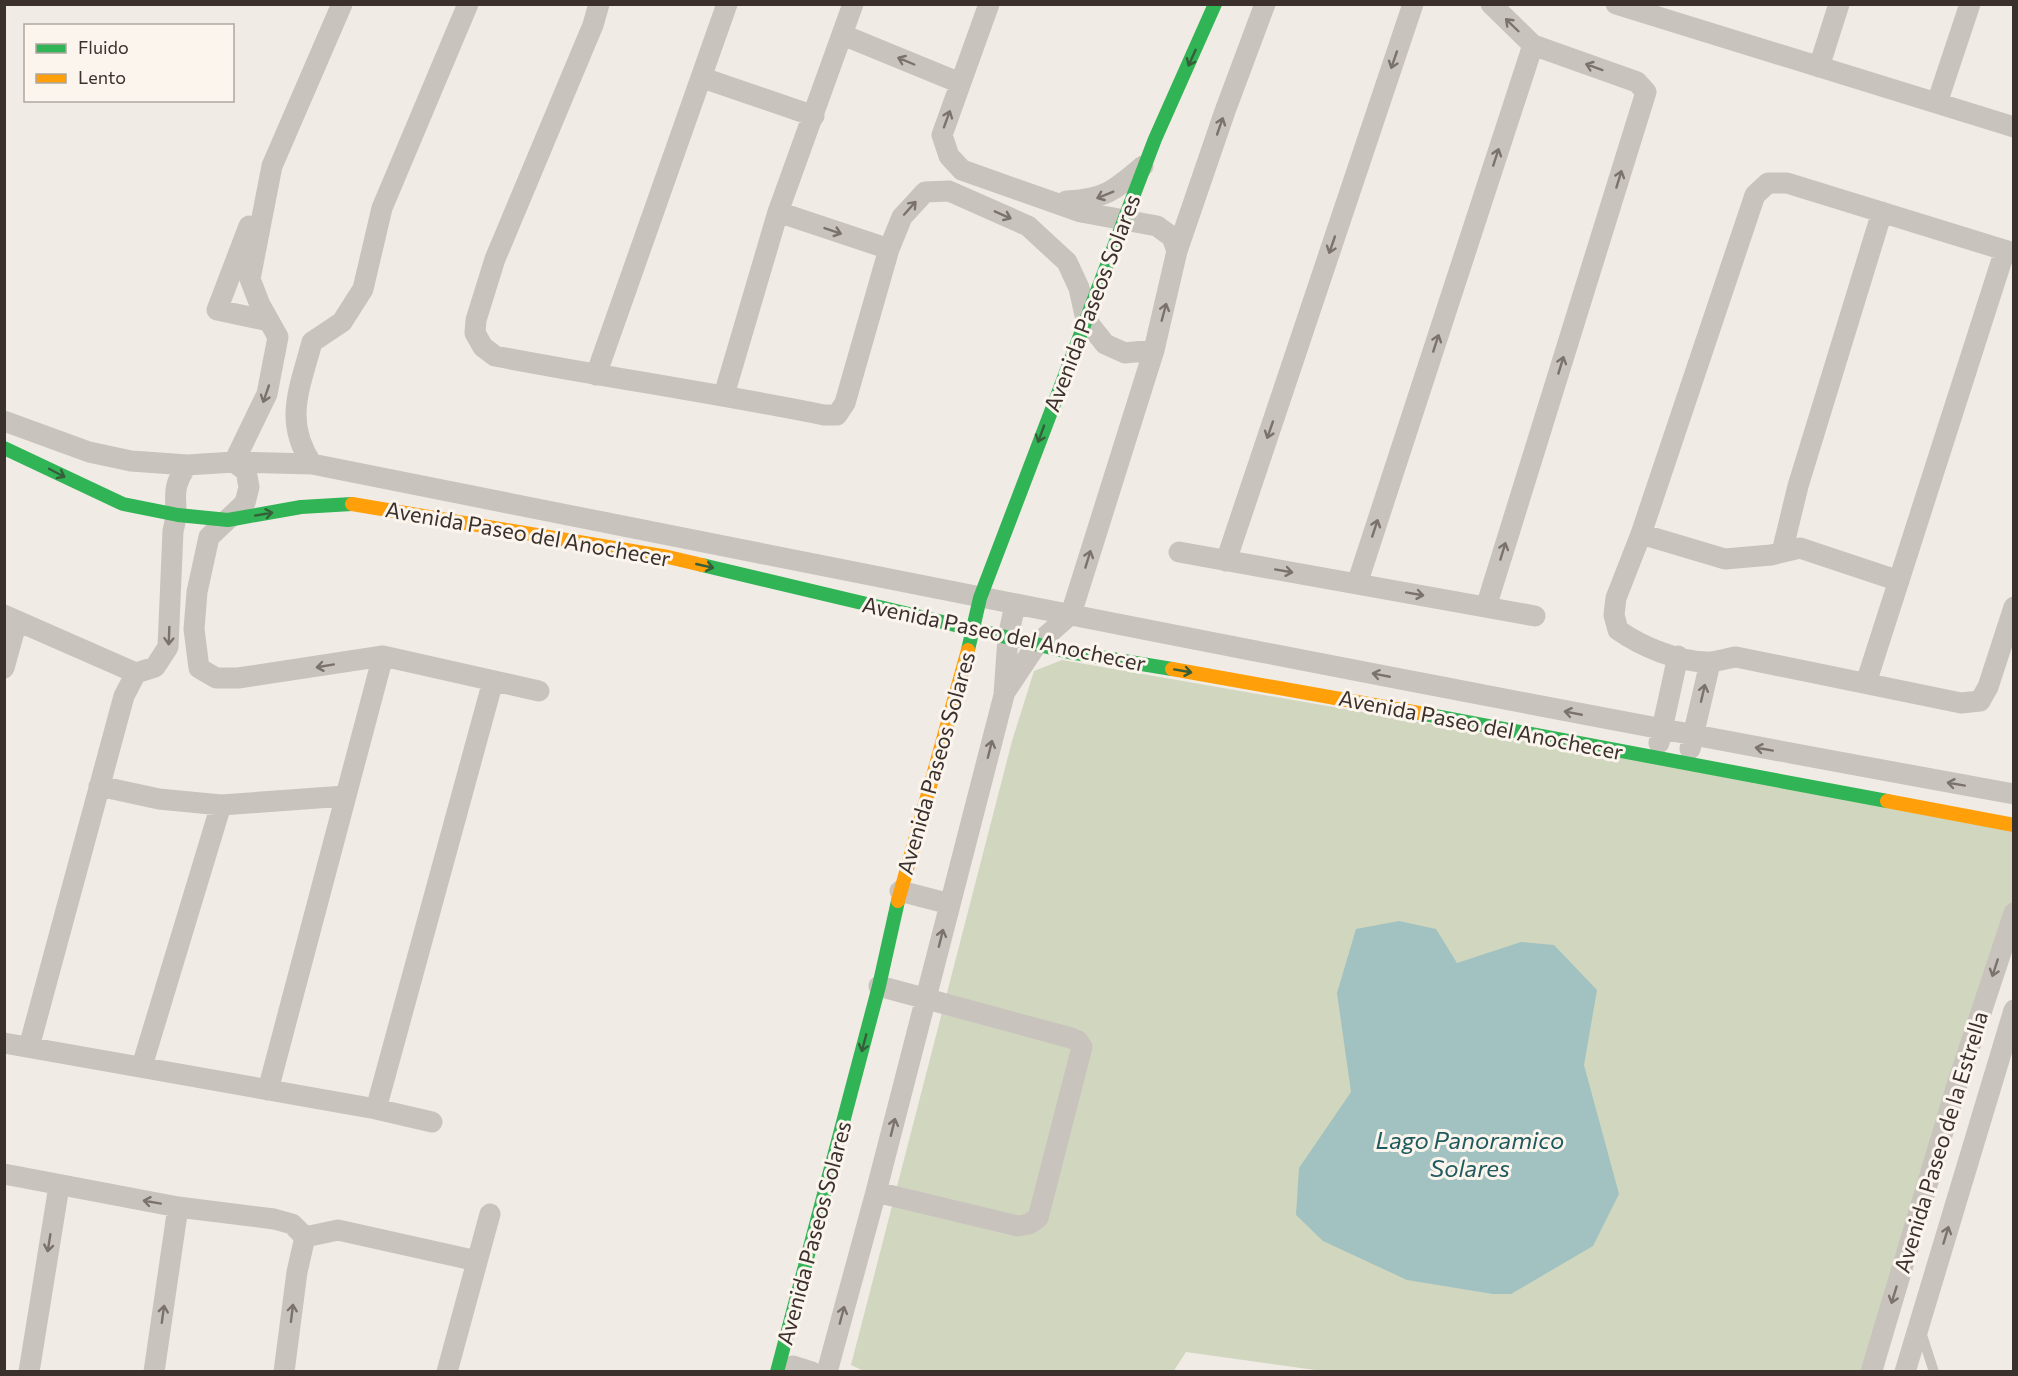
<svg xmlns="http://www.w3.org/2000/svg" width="2018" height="1376" font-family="Commissioner,sans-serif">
  <rect width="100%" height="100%" fill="#f0ebe5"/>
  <path fill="#d1d6bf" d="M 1062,660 L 2013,825 L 2013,924 L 1883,1371 L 1330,1372 L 1186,1352 L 1173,1372 L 866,1372 L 851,1365 L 1012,741 L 1034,671 Z"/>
  <path fill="#a1c2c1" d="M 1399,921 L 1436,929 L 1457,963 L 1521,942 L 1554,945 L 1597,990 L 1584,1065 L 1619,1194 L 1593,1246 L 1511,1294 L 1493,1294 L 1407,1280 L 1323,1241 L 1296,1215 L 1299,1168 L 1351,1092 L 1337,993 L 1356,929 Z"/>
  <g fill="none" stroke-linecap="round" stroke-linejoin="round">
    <path stroke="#c9c3be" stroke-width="10" d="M 1921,1332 L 1934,1372"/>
    <path stroke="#c9c3be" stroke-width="21" d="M 342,4 L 272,166 L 250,279 L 260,305 L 278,337 L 267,394 L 234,462 L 246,471 L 249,487 L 245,503 L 209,537 L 197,592 L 194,629 L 199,668 L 216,678 L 238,678 L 383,656 L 539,691
      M 599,4 L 593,25 L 495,259 L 476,320 L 475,333 L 483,347 L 495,356 C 604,377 715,393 824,415 L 837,415 L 845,403 L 889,249 L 902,217 L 925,192 L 949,191 L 1028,226 L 1067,262 L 1079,288 L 1086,320 L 1105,344 L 1125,353 L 1154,350
      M 989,4 L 942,135 L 949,156 L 962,170 L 1081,212 L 1157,226 L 1172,237 L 1177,251
      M 1616,4 L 2014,127
      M 843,35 L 960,83
      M 1819,67 L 1839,4
      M 703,78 L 814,116
      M 1937,103 L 1970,4
      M 1066,201 C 1104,200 1115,190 1143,166
      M 778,212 L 889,249
      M 249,226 L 217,310 L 269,321
      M 2014,253 L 1787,183 L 1768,183 L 1755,195 L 1641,534 L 1616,598 L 1614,615 L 1618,630 C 1642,647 1679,662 1708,662 C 1717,662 1727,658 1736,657 L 1961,703 L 1980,701 L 1988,687 L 2014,607
      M 596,375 L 727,4
      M 724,395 L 778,212 L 853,4
      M 4,421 L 89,452 L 131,461 L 187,465 L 234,462 L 312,464 C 879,577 1445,691 2014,794
      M 312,464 C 283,421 300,388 312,342 L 342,322 L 363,289 L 382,208 L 468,4
      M 1641,534 L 1725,559 L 1771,555 L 1800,548 L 1899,581
      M 1179,552 L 1535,616
      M 1782,552 L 1798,486 L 1882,212
      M 1226,561 L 1413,4
      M 1357,584 L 1533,45
      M 1486,607 L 1646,92 L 1637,82 L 1533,45 L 1491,4
      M 4,615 L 136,673
      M 4,668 L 17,621
      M 1866,683 L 2005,250
      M 1005,692 L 1037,644 L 1071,614 L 1154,350 L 1177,251 L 1225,111 L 1265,4
      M 1659,743 L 1678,656
      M 1690,749 L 1710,663
      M 99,786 L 159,799 L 221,805 L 345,796
      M 900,891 L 950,904
      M 4,1043 L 376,1109 L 432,1122
      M 29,1047 L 124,696 L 136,673 L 155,667 L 168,647 L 173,531 C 182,501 166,496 187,465
      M 142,1066 L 221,805
      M 268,1090 L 383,656
      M 376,1109 L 493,681
      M 4,1174 L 178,1207 L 274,1219 L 292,1224 L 305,1237 L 297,1272 L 284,1372
      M 876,1192 L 1018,1226 L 1029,1224 L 1038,1218 L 1082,1047 L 1078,1041 L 1071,1038 L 879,986
      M 305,1237 L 338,1230 L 477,1261
      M 29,1372 L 59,1186
      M 154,1372 L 178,1207
      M 447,1372 L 490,1214
      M 784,1372 L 793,1366 L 812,1372
      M 827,1372 L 876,1192 L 1004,695 L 1008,637 L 1015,605
      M 1871,1372 L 1957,1085 L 2014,913
      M 1905,1372 L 2014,1010"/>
    <path stroke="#30b455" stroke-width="14" d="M 4,448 L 123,504 L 178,515 L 228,520 L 301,507 L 352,504
      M 702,565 L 1069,652 L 1172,669
      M 968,650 L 980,598 L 1155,139 L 1215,4
      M 1419,713 L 1887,801
      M 777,1372 L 879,986 L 898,901"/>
    <path stroke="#ff9f0a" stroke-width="14" d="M 352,504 L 668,557 L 702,565
      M 1172,669 L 1419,713
      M 1887,801 L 2014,825
      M 898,901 L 968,650"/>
  </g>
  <defs><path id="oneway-shaft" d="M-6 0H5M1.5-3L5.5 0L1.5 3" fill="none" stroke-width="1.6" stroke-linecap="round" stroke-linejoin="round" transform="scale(1.5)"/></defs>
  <g stroke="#7b726d">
    <use href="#oneway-shaft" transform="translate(1512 25) rotate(-136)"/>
    <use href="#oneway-shaft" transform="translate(1394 60) rotate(109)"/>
    <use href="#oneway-shaft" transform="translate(906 61) rotate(-157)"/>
    <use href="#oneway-shaft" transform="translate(1594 67) rotate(-160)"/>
    <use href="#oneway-shaft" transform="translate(947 119) rotate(-70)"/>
    <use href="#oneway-shaft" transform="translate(1220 126) rotate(-71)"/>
    <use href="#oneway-shaft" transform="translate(1496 157) rotate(-72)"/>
    <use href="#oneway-shaft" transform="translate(1619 179) rotate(-73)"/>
    <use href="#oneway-shaft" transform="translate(1105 195) rotate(158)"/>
    <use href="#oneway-shaft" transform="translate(910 208) rotate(-48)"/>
    <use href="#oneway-shaft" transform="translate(1003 215) rotate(24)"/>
    <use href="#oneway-shaft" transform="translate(833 231) rotate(19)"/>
    <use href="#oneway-shaft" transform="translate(1332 245) rotate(109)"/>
    <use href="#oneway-shaft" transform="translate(1164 312) rotate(-75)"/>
    <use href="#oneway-shaft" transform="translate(1436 343) rotate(-72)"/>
    <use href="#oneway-shaft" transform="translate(1561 365) rotate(-73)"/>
    <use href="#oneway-shaft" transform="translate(266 394) rotate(109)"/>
    <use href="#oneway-shaft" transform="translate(1270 430) rotate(109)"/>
    <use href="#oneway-shaft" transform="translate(1375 528) rotate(-72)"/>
    <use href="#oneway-shaft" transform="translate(1503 551) rotate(-73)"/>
    <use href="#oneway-shaft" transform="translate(1088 559) rotate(-73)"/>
    <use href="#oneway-shaft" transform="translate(1284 571) rotate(10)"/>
    <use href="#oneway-shaft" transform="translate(1415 594) rotate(10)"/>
    <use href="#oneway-shaft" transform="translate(169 636) rotate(92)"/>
    <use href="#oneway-shaft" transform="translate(325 666) rotate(170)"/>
    <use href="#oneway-shaft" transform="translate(1381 675) rotate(-169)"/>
    <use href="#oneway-shaft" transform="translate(1703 693) rotate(-77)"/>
    <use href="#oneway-shaft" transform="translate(1573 713) rotate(-169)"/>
    <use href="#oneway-shaft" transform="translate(990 749) rotate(-76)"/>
    <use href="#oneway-shaft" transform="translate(1764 749) rotate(-170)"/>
    <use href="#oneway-shaft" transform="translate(1956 784) rotate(-170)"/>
    <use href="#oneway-shaft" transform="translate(941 938) rotate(-76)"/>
    <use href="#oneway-shaft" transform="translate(1995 968) rotate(108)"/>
    <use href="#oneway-shaft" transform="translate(893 1127) rotate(-76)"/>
    <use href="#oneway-shaft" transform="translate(152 1202) rotate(-170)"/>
    <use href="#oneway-shaft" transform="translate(1946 1235) rotate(-73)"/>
    <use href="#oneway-shaft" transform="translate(49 1243) rotate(99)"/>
    <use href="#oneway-shaft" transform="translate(1894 1295) rotate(107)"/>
    <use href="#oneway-shaft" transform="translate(292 1313) rotate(-83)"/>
    <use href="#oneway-shaft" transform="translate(163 1314) rotate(-82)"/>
    <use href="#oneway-shaft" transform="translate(842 1315) rotate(-75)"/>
  </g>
  <g stroke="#375e3a">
    <use href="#oneway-shaft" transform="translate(1192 58) rotate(114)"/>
    <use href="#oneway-shaft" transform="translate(1041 434) rotate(110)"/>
    <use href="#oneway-shaft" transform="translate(57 473) rotate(28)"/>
    <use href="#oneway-shaft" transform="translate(264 514) rotate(-10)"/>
    <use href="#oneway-shaft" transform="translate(705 566) rotate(13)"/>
    <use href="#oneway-shaft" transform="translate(1183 671) rotate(10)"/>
    <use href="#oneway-shaft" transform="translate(864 1043) rotate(105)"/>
  </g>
  <g text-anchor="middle" stroke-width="6" stroke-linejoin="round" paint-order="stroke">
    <g font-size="22" fill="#3b302b" stroke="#fbf5ee">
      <text transform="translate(1092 303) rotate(-69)" y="8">Avenida Paseos Solares</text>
      <text transform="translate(528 534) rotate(10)" y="8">Avenida Paseo del Anochecer</text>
      <text transform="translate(1004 634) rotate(12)" y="8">Avenida Paseo del Anochecer</text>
      <text transform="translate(1481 725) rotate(11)" y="8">Avenida Paseo del Anochecer</text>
      <text transform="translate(936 763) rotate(-74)" y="8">Avenida Paseos Solares</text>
      <text transform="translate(1941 1142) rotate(-73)" y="8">Avenida Paseo de la Estrella</text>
      <text transform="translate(814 1233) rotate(-75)" y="8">Avenida Paseos Solares</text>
    </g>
    <g font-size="24" font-style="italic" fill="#1f5a5e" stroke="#fbf5ee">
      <text x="1470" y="1149">Lago Panoramico<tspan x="1470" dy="28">Solares</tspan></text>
    </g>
  </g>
  <rect width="2018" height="1376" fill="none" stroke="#3b302b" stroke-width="12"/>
  <rect x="24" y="24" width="210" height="78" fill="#fbf5ee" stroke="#aea6a0" stroke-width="1.5"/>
  <rect x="36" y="44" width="30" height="9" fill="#30b455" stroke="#aea6a0" stroke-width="1.5"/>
  <text x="78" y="54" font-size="18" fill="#3b302b">Fluido</text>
  <rect x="36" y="74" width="30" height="9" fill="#ff9f0a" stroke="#aea6a0" stroke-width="1.5"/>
  <text x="78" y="84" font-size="18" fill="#3b302b">Lento</text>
</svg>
